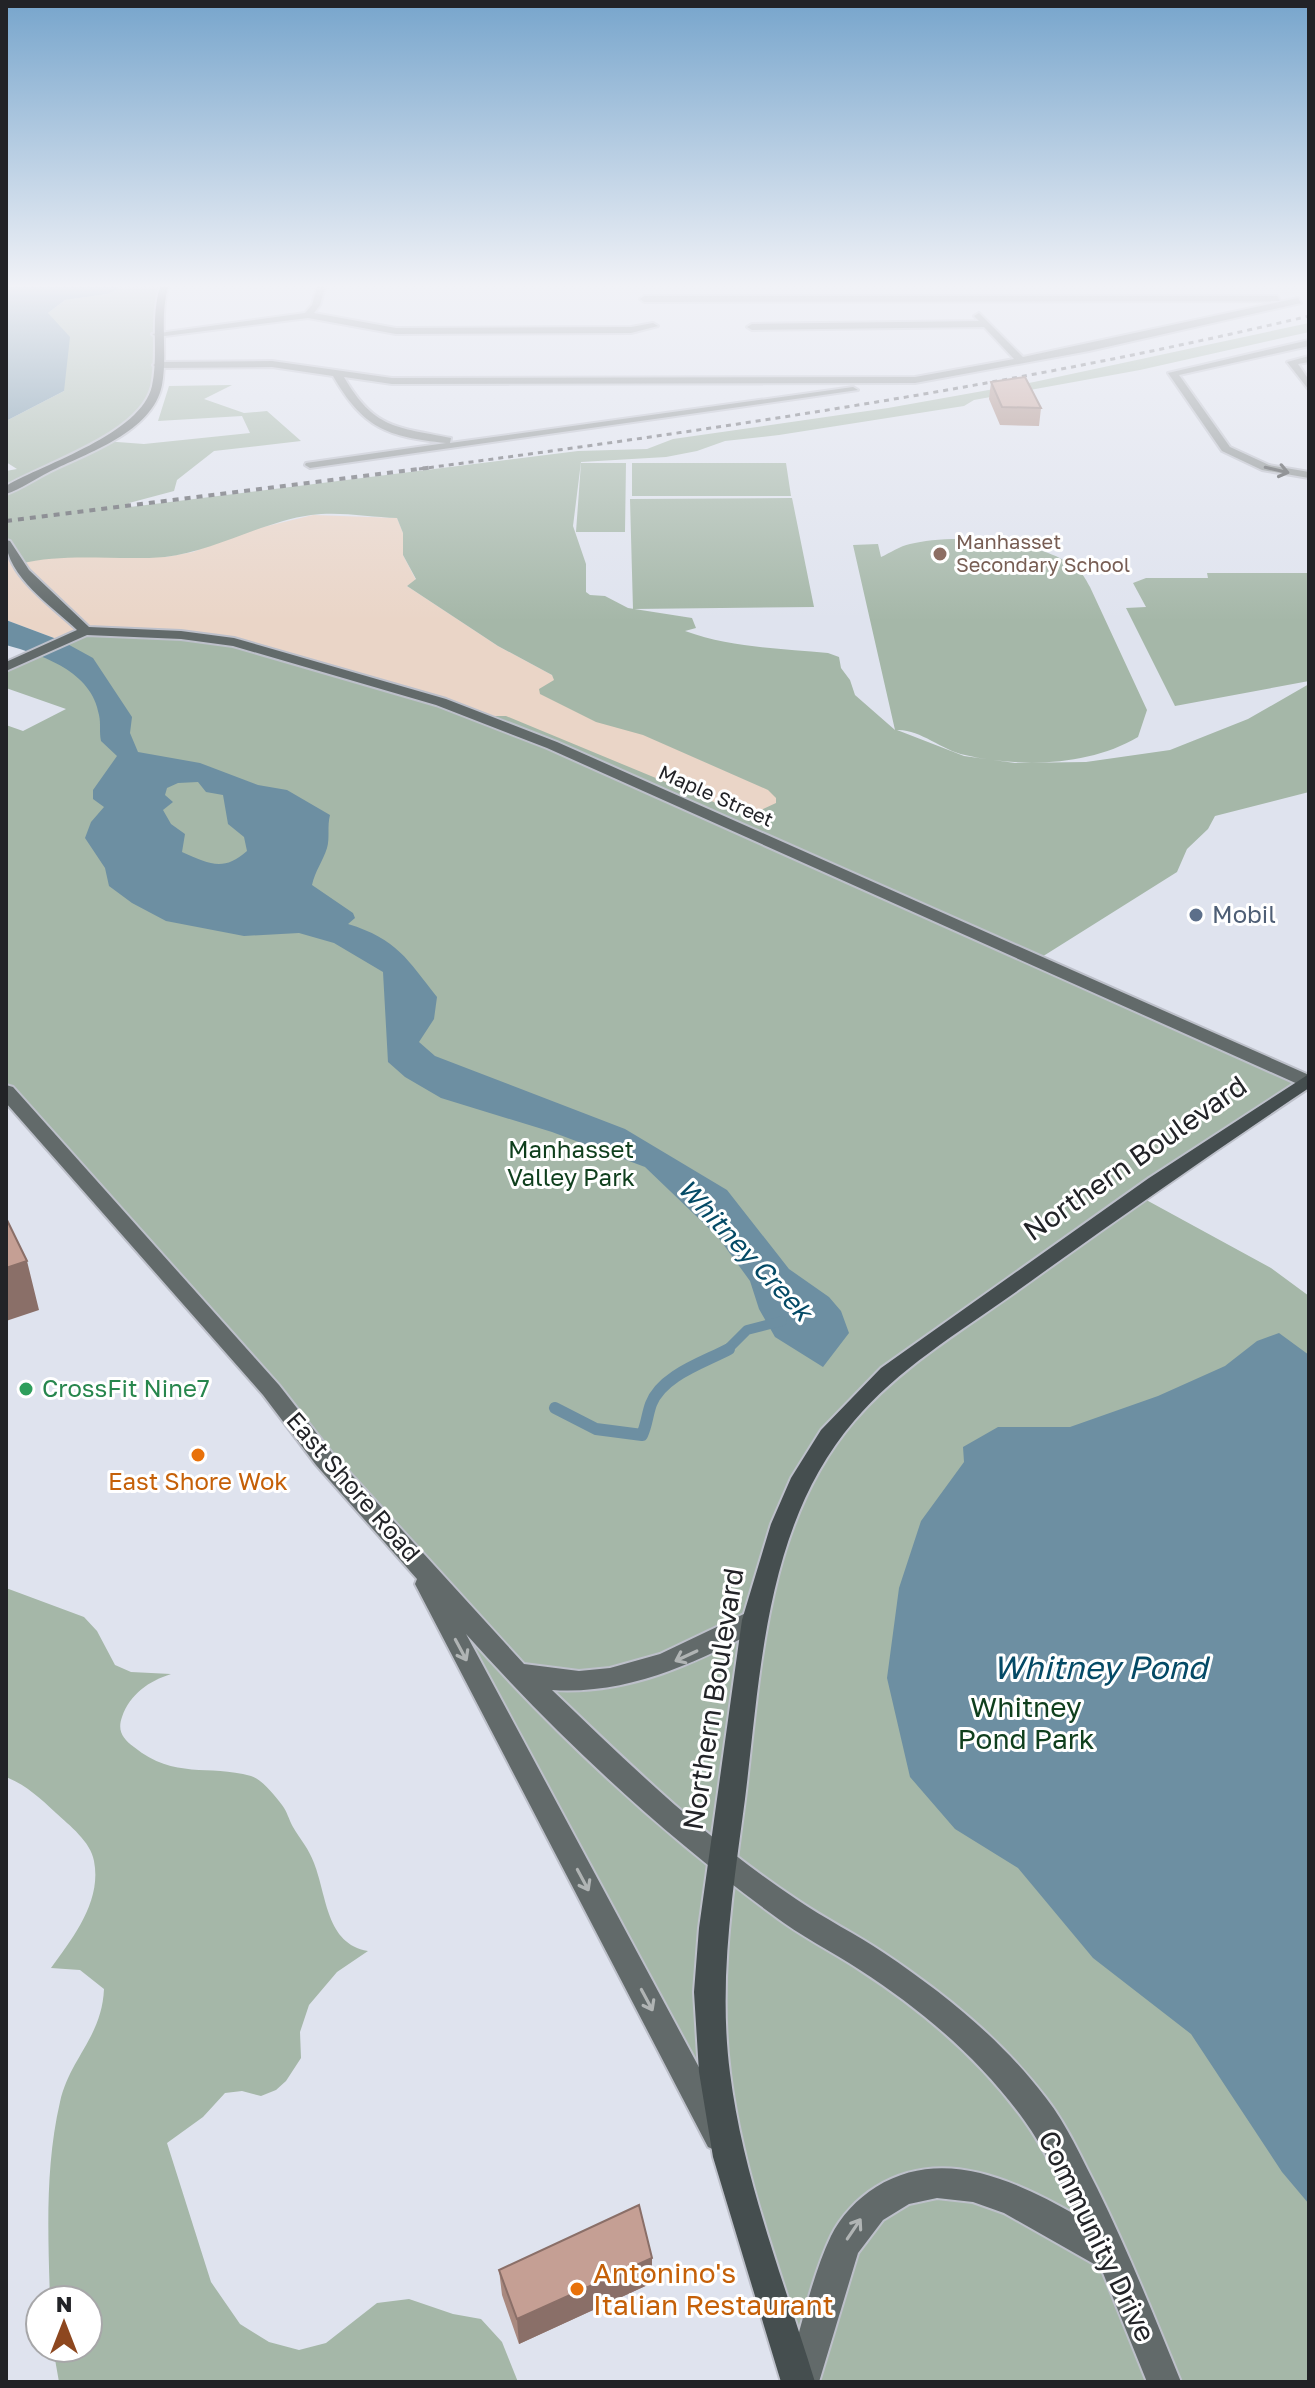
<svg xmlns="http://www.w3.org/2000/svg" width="1315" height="2388" font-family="'Golos Text',sans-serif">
  <rect width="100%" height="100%" fill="#dfe3ee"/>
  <path fill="#ead5c7" d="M 313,515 L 397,518 L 403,533 L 403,555 L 416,580 L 407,586 L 498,646 L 552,675 L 555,680 L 540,689 L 792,800 L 751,818 L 486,716 L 62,641 L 6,620 L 6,544 L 19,564 L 100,544 L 165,557 L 193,552 L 243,532 Z"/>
  <path fill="#a5b7a8" d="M 121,287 L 164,287 L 159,303 L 158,365 L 149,405 L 104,441 L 144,444 L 250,433 L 242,416 L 158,421 L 169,386 L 232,385 L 204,399 L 244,413 L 267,411 L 301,441 L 214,451 L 177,480 L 174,491 L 129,503 L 130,507 L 578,451 L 647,449 L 673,439 L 888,408 L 1034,382 L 1309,323 L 1309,332 L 1140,370 L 974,400 L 964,406 L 779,435 L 725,441 L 697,451 L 666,457 L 581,462 L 573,526 L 586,564 L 586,592 L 590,595 L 605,596 L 628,608 L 692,618 L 696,628 L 685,631 C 732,648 778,648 828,653 L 839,657 L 841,668 L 850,680 L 855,695 L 895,730 L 853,545 L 878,544 L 881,557 C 890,553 900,546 910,544 C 952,533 1047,539 1079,571 C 1084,575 1087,582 1090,587 L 1147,710 L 1138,737 C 1089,766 1021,768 965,755 C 941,750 920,729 897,730 L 964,756 L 1015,763 L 1086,762 L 1170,750 L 1248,719 L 1309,684 L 1309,792 L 1215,816 L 1208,829 L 1187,849 L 1177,872 L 1037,960 L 1306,1081 L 1139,1196 L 1271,1268 L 1309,1296 L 1309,2382 L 798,2382 L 729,2157 L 412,1556 L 6,1091 L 6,725 L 23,731 L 66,709 L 6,688 L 6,668 L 85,631 L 221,640 L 486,716 L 506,716 L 738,812 L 759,811 L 776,803 L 776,798 L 768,790 L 643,735 L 596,722 L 540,694 L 539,689 L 554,680 L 552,675 L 498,646 L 407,586 L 416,579 L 403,555 L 403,533 L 397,518 C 370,517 338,511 311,515 C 261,522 213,552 165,557 C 115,561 68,552 19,564 L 6,544 L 6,471 L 17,469 L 6,462 L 6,421 L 64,391 L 48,313 L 65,300 L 108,294 Z
    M 581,463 L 626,463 L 625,532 L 576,532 Z
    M 632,463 L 786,463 L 791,496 L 632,496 Z
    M 792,498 L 814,607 L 633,609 L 630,499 Z
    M 1207,573 L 1309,573 L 1309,681 L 1175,706 L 1126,608 L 1146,607 L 1133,583 L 1146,578 L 1208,578 Z
    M 6,1588 L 84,1617 L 97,1631 L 115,1665 L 131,1672 L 171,1674 C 149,1681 130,1694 122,1717 C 117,1731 123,1739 134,1747 C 175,1780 208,1764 251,1776 C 262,1779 275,1796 282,1805 C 287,1811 289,1820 293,1827 C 300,1839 309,1849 314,1863 C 327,1896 326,1944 368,1951 L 337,1972 L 309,2005 L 300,2032 L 301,2058 L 286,2081 L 276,2090 L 261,2096 L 242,2091 L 225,2093 L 203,2117 L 167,2143 L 211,2282 L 240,2324 L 269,2342 L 299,2350 L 326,2343 L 377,2303 L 409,2299 L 453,2314 L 481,2319 L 502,2342 L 518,2382 L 59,2382 L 53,2348 L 88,2348 L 88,2300 L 50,2300 C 48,2234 45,2167 60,2102 C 70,2058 102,2037 104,1989 L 80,1970 L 51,1968 C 73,1938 102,1901 94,1861 C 91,1842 69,1825 56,1813 C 40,1798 26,1785 6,1777 Z"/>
  <path fill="#6d8fa2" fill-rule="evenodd" d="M 6,287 L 121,287 L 108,294 L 65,300 L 48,313 L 70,337 L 64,391 L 6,421 Z
    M 6,620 L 62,641 L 93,658 L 132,717 L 130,733 L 138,752 L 200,763 L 258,785 L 287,790 L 330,815 C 327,826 330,838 327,848 C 323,861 315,871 312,885 L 353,913 L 355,918 L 348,924 C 397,939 407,959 437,997 L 434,1019 L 419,1042 L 435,1056 L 625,1129 L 727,1190 L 789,1269 L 829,1297 L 841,1311 L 849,1333 L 823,1367 L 775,1337 L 759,1309 L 750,1281 L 718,1237 L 645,1167 L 552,1132 L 441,1098 L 405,1077 L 388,1062 L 383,972 L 334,943 L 299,933 L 244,936 L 166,921 L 132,903 L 109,886 L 105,868 L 85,838 L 91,822 L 104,807 L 93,799 L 93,790 L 117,756 L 101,741 C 99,732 101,724 99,715 C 92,671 42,655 6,645 ZM 198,782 L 206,792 L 223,795 L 228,824 L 244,837 L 247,851 C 223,872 210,864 182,852 L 185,834 L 171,824 L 163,810 L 173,802 L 165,795 L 167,788 L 178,783 Z
    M 1279,1333 L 1309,1355 L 1309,2204 L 1282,2172 L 1191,2034 L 1093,1958 L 1018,1868 L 955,1829 L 910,1777 L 887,1678 L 899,1588 L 921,1521 L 964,1462 L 963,1447 L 998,1427 L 1070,1427 L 1158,1396 L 1225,1366 L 1257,1341 Z"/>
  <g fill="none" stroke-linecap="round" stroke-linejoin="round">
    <path stroke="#6d8fa2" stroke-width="10" d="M 726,1351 L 747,1330 L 782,1321"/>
    <path stroke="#6d8fa2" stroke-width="12" d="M 555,1408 L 596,1429 L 642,1435 C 647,1424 647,1415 651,1404 C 662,1375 705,1362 729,1349"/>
    <defs>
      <path id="street" d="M 317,287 L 325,287 L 320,305 L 314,313 L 396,328 L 631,327 L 653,323 L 658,326 L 631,333 L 396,334 L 308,318 L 157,337 L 152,334 L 305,313 L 312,305 Z
        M 1277,296 L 1280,301 L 644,302 L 640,299 L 644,296 Z
        M 1298,298 L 1301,303 L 1089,351 L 915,383 L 392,384 L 344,377 C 374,429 396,427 451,438 L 450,443 L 853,387 L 858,390 L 310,468 L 305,465 L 306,463 L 446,443 C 387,437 363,428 333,376 L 272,367 L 158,368 L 153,365 L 158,362 L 272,361 L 392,378 L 915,377 L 1014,359 L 984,327 L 752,330 L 747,327 L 752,324 L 979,321 L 974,316 L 979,313 L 1023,357 Z
        M 1309,340 L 1309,346 L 1179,375 L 1230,447 L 1269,465 L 1309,472 L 1309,478 L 1262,470 L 1222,451 L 1168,373 Z
        M 1309,356 L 1309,362 L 1298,364 L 1309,380 L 1309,390 L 1287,362 Z"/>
      <path id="secondary" d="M 160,287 L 168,287 C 159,320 168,352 162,385 C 153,432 87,453 49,472 C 35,479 21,489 6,494 L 6,486 C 45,463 141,434 152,386 C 159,353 150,320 160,287 Z
        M 6,540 L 10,541 L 29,570 L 89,627 L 181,631 L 234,638 L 446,699 L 557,742 L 1309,1075 L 1309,1086 L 1300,1085 L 547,748 L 436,705 L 233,646 L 181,639 L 87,635 L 6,671 L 6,662 L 77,630 C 53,607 6,576 6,540 Z
        M 6,1085 L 13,1087 L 279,1385 L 332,1453 L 524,1664 L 579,1671 L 610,1668 L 660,1654 L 746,1613 L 755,1610 L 764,1613 L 768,1620 L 764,1627 C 697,1662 630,1695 552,1690 C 629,1764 707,1840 796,1899 C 825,1919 856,1934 884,1953 C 945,1994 1001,2039 1046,2098 C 1067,2125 1081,2157 1097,2188 C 1128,2251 1154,2316 1181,2382 L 1147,2382 L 1101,2268 L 1004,2213 L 973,2202 L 937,2198 L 909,2204 L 883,2220 L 858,2253 L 819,2382 L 785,2382 C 799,2337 811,2278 831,2236 C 840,2217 858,2198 876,2187 C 942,2146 1014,2180 1076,2215 C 1060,2183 1045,2149 1024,2120 C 980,2059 922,2010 860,1970 C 831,1951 800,1936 773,1915 C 661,1833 558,1737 466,1634 L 730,2125 L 735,2136 L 730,2147 L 719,2152 L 708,2147 L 415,1584 L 417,1579 L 316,1465 L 263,1395 L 6,1103 Z"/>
      <path id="primary" d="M 1309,1074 L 1309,1088 C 1209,1155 1110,1224 1013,1294 C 958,1333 898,1369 854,1421 C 765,1525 761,1671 745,1799 C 733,1890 718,1981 730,2073 C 743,2178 784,2281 815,2382 L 781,2382 L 713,2157 L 699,2072 L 694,1992 L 699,1928 L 742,1620 L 771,1524 L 791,1478 L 821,1430 L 881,1368 L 1149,1178 Z"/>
    </defs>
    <use href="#street" stroke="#bdc0ca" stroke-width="4"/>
    <use href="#secondary" stroke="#bdc0ca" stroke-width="4"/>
    <use href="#primary" stroke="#bdc0ca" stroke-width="4"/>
    <use href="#street" fill="#8b9191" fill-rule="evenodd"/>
    <use href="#secondary" fill="#626a6a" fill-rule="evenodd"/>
    <use href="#primary" fill="#454e4f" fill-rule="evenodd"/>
    <path stroke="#616369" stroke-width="3" stroke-dasharray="5 5" stroke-linecap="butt" d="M 419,469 C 717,429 1016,386 1309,316"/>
    <path stroke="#616369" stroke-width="4" stroke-dasharray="6 6" stroke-linecap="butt" d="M 6,521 L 434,467"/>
  </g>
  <path fill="#a9897f" d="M 991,382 L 1041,408 L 1039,426 L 1000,425 L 989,399 Z
    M 499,2270 L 652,2283 L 519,2344 L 502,2295 Z"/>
  <path fill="#8a6f68" d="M 27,1261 L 39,1310 L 6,1321 L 6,1268 Z
    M 652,2258 L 652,2283 L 519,2344 L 517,2319 Z"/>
  <path fill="#c59f94" stroke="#8a6f68" stroke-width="2" d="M 1025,377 L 1041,408 L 1002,407 L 991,382 Z
    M 6,1218 L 27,1261 L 6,1268 Z
    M 639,2205 L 652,2258 L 517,2319 L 499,2270 Z"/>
  <defs><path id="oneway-shaft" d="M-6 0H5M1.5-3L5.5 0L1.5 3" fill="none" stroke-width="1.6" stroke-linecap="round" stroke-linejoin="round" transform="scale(2)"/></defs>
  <use stroke="#474a4c" href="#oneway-shaft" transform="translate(1277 470) rotate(13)"/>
  <g stroke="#b0b4b4">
    <use href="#oneway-shaft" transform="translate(461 1650) rotate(62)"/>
    <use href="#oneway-shaft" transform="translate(686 1656) rotate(155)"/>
    <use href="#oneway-shaft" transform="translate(583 1880) rotate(62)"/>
    <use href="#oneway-shaft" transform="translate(647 2000) rotate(62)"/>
    <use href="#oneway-shaft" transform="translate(854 2229) rotate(-56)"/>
  </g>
  <linearGradient id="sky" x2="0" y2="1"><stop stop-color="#77a5cc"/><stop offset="0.46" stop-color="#f1f2f7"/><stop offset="1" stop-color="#f1f2f7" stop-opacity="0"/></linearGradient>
  <rect width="1315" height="621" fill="url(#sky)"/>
  <circle fill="#8d6e63" stroke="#fff" stroke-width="3" cx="940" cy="554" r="8"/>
  <circle fill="#5c6f8a" stroke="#fff" stroke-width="3" cx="1196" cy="915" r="8"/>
  <circle fill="#2e9e5b" stroke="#fff" stroke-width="3" cx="26" cy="1389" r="8"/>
  <g fill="#e8710a" stroke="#fff" stroke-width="3">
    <circle cx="198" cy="1455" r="8"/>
    <circle cx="577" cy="2289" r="8"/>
  </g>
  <g text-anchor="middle" stroke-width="6" stroke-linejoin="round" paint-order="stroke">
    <g font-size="20" fill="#785e54" stroke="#fff" text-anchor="start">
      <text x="956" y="549">Manhasset<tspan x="956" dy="23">Secondary School</tspan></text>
    </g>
    <g font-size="20" fill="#222327" stroke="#fff">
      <text transform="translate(716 796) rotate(24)" y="7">Maple Street</text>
    </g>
    <g font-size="24" fill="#4e5e75" stroke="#fff" text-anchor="start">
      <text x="1212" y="923">Mobil</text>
    </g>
    <g font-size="24" fill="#0f3f1d" stroke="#fff">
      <text x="571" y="1158">Manhasset<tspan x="571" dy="28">Valley Park</tspan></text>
    </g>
    <g font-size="24" fill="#27864d" stroke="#fff" text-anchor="start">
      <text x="42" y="1397">CrossFit Nine7</text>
    </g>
    <g font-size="24" fill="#c56008" stroke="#fff">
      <text x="198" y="1490">East Shore Wok</text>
    </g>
    <g font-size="24" fill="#222327" stroke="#fff">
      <text transform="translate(353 1487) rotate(49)" y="8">East Shore Road</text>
    </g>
    <g font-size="26" font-style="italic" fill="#044a66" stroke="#fff">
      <text transform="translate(745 1250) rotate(47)" y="9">Whitney Creek</text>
    </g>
    <g font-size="28" fill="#222327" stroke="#fff">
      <text transform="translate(1135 1158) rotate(-35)" y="10">Northern Boulevard</text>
      <text transform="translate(713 1699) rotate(-81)" y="10">Northern Boulevard</text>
      <text transform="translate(1097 2236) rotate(64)" y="10">Community Drive</text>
    </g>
    <g font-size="28" fill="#0f3f1d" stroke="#fff">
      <text x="1026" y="1717">Whitney<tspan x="1026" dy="32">Pond Park</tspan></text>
    </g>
    <g font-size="28" fill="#c56008" stroke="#fff" text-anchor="start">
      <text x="593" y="2283">Antonino's<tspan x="593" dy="32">Italian Restaurant</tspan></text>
    </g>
    <g font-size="32" font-style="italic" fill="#044a66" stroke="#fff">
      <text x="1100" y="1679">Whitney Pond</text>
    </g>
  </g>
  <rect width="1315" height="2388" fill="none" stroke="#222327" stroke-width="16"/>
  <g transform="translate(64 2324)"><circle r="38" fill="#ffffff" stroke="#a7a7a9" stroke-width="2"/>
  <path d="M0-6L14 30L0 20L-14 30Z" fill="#8d471f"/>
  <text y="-12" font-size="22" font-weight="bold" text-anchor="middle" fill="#222327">N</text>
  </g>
</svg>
